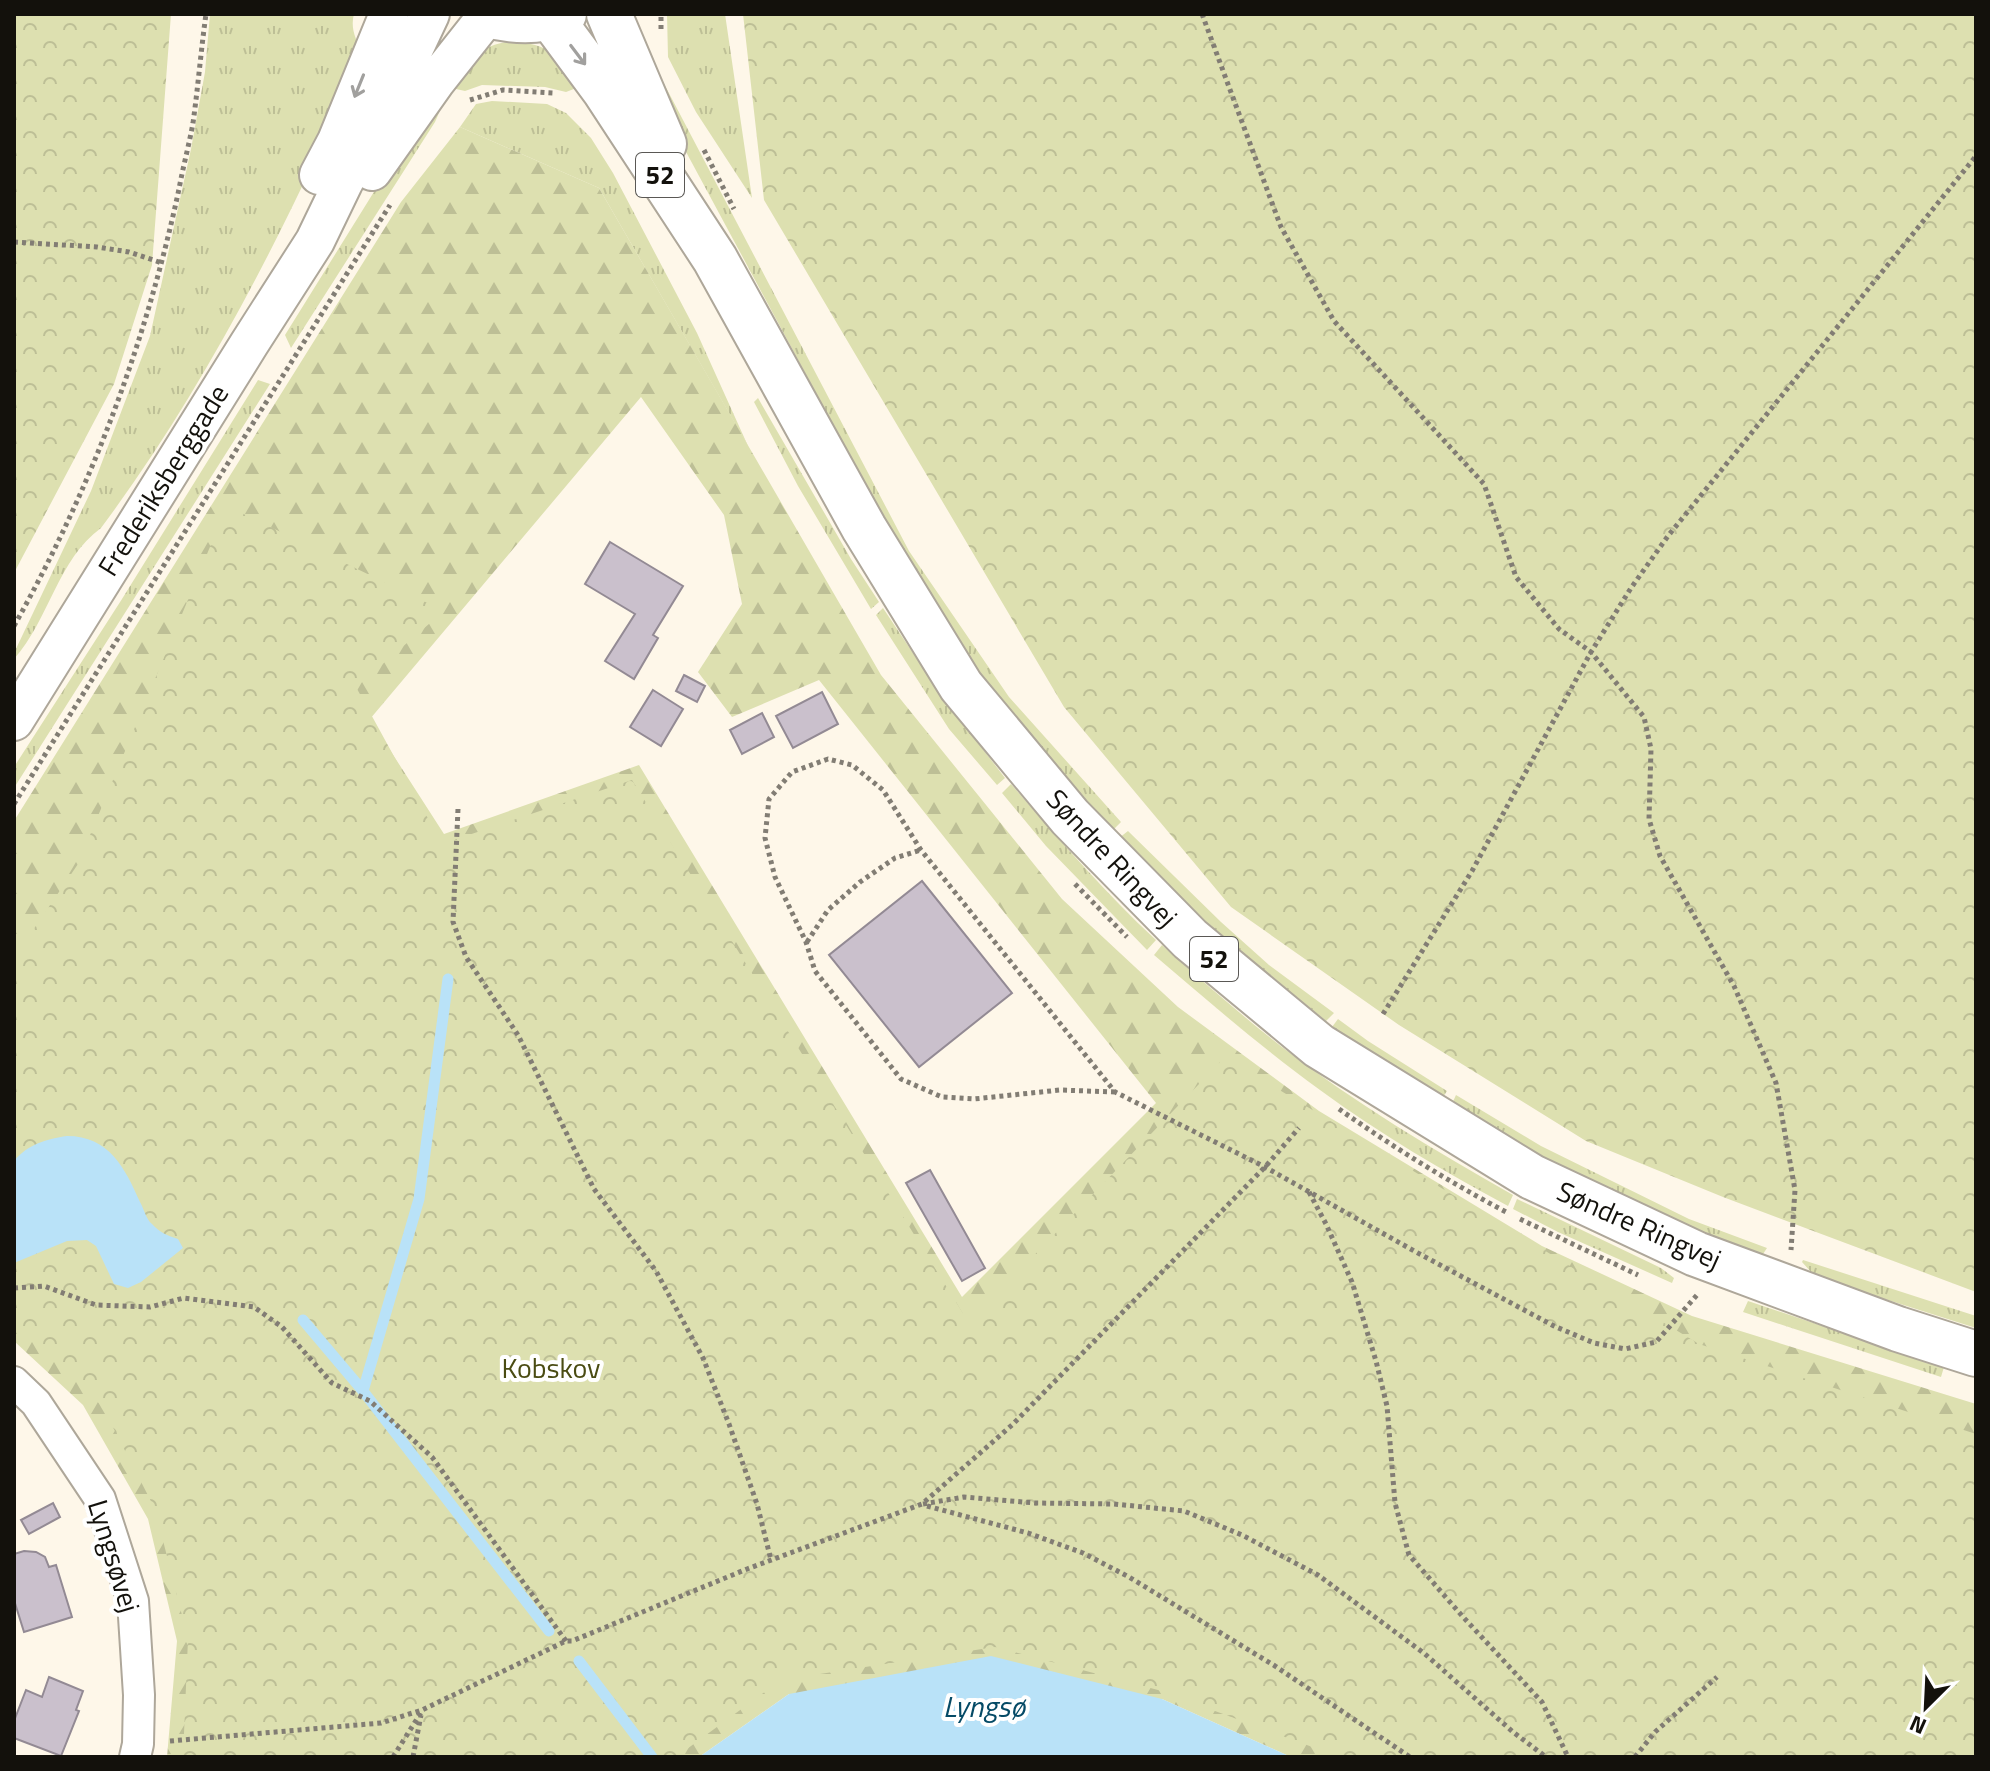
<svg xmlns="http://www.w3.org/2000/svg" width="1990" height="1771" font-family="'Titillium Web',sans-serif">
  <defs>
    <pattern id="grass-tufts" width="24" height="20" patternUnits="userSpaceOnUse" patternTransform="scale(2)"><rect width="24" height="20" fill="#dde0b0"/><path d="M3 7l-1-3M5 7V3M7 7l1-3M15 17l-1-3M17 17v-4M19 17l1-3" fill="none" stroke="#bdbf96"/></pattern>
    <pattern id="forest-firs" width="22" height="20" patternUnits="userSpaceOnUse" patternTransform="scale(2)"><rect width="22" height="20" fill="#dde0b0"/><path d="M5 1l3.5 6h-7zM16 11l3.5 6h-7z" fill="#bdbf96"/></pattern>
    <pattern id="park-crowns" width="20" height="18" patternUnits="userSpaceOnUse" patternTransform="scale(2)"><rect width="20" height="18" fill="#dde0b0"/><path d="M2 6a3 3 0 1 1 6 0M12 15a3 3 0 1 1 6 0" fill="none" stroke="#bdbf96"/></pattern>
  </defs>
  <rect width="100%" height="100%" fill="#fef7e9"/>
  <path fill="url(#grass-tufts)" d="M 210,14 L 354,14 C 350,28 356,41 363,53 C 291,218 209,383 101,528 C 58,559 49,620 14,659 L 14,653 L 91,491 L 150,336 L 191,149 L 205,72 Z
    M 667,14 L 725,14 L 752,198 L 696,112 L 668,57 Z
    M 515,41 C 556,47 556,55 579,87 L 566,92 L 545,87 L 482,85 L 465,91 L 456,89 L 452,86 C 473,59 479,44 515,41 Z
    M 654,74 L 661,78 L 909,551 L 1009,697 L 1121,822 L 1111,832 L 986,684 L 943,624 L 887,534 L 824,408 L 685,150 L 649,76 Z
    M 492,101 L 547,104 L 566,113 L 591,138 L 613,173 L 697,333 L 748,446 L 599,188 L 460,127 L 476,104 Z
    M 436,102 L 442,106 L 435,122 L 291,348 L 285,335 L 413,129 Z
    M 258,380 L 270,384 L 14,788 L 14,767 L 122,599 Z
    M 758,398 L 851,559 L 879,602 L 871,609 L 798,486 L 754,402 Z
    M 883,608 L 939,692 L 1005,778 L 997,785 L 949,729 L 876,615 Z
    M 1011,784 C 1058,838 1104,892 1156,940 L 1147,950 L 1046,846 L 1002,793 Z
    M 1128,831 L 1221,922 L 1269,965 L 1334,1013 L 1326,1021 L 1195,914 L 1119,838 Z
    M 1162,945 C 1201,980 1241,1015 1282,1047 C 1355,1103 1434,1150 1513,1195 L 1508,1206 C 1443,1171 1380,1134 1320,1090 C 1262,1048 1208,1001 1154,955 Z
    M 1338,1019 L 1368,1041 L 1447,1091 L 1441,1100 L 1332,1027 Z
    M 1456,1095 L 1541,1146 L 1689,1219 L 1767,1248 L 1763,1254 L 1723,1242 L 1546,1162 L 1450,1108 Z
    M 1517,1199 L 1661,1268 L 1674,1278 L 1672,1283 L 1558,1232 L 1513,1209 Z
    M 1803,1260 L 1976,1316 L 1976,1328 L 1869,1294 L 1811,1272 L 1802,1262 Z
    M 1748,1301 L 1944,1367 L 1941,1377 L 1743,1312 Z"/>
  <path fill="url(#forest-firs)" fill-rule="evenodd" d="M 460,127 L 599,188 L 881,675 L 1062,899 L 1178,1007 L 1319,1111 L 1542,1246 L 1692,1316 L 1976,1404 L 1976,1757 L 1291,1757 L 1162,1699 L 789,1694 L 699,1757 L 167,1757 L 177,1641 L 148,1519 L 83,1405 L 14,1341 L 14,821 L 401,202 ZM 641,397 L 724,515 L 742,604 L 698,672 L 732,717 L 819,680 L 1156,1103 L 962,1297 L 639,765 L 444,834 L 370,719 Z"/>
  <path fill="url(#park-crowns)" d="M 14,14 L 171,14 L 152,265 L 114,384 L 14,573 Z
    M 743,14 L 1976,14 L 1976,1292 L 1723,1197 L 1586,1141 L 1399,1025 L 1231,907 L 1064,707 L 764,200 Z
    M 227,506 L 444,611 L 356,687 L 442,844 L 632,780 L 969,1323 L 1225,1057 L 1699,1344 L 1976,1434 L 1976,1757 L 1320,1757 L 1315,1748 L 1158,1690 L 995,1647 L 781,1680 L 676,1757 L 183,1757 L 188,1639 L 155,1509 L 102,1406 L 14,1321 L 14,958 L 78,864 Z"/>
  <path fill="#b9e2f8" d="M 67,1136 C 109,1136 125,1168 140,1202 C 144,1209 146,1219 152,1224 C 159,1232 168,1236 178,1239 L 183,1248 L 141,1282 L 128,1288 L 114,1284 L 96,1246 L 87,1240 L 67,1241 L 14,1263 L 14,1161 C 28,1144 47,1139 67,1136 Z
    M 991,1656 L 1162,1699 L 1291,1757 L 699,1757 L 789,1694 Z"/>
  <g fill="none" stroke-linecap="round" stroke-linejoin="round">
    <path stroke="#b9e2f8" stroke-width="11" d="M 303,1320 L 363,1391 L 549,1631
      M 363,1391 L 419,1199 L 448,979
      M 579,1661 L 652,1757"/>
  </g>
  <path fill="#cac0cc" stroke="#938a94" stroke-width="2" d="M 610,542 L 683,586 L 653,635 L 658,638 L 634,679 L 605,661 L 635,614 L 585,584 Z
    M 684,675 L 705,686 L 697,702 L 676,691 Z
    M 653,690 L 683,709 L 661,746 L 630,727 Z
    M 822,692 L 838,724 L 793,748 L 776,716 Z
    M 762,713 L 774,737 L 742,754 L 730,730 Z
    M 922,881 L 1012,993 L 919,1067 L 829,955 Z
    M 930,1170 L 985,1268 L 962,1281 L 906,1183 Z
    M 53,1503 L 60,1517 L 29,1534 L 21,1520 Z
    M 24,1551 L 36,1552 L 45,1557 L 49,1567 L 56,1565 L 72,1617 L 24,1632 L 14,1600 L 14,1554 Z
    M 49,1677 L 83,1691 L 76,1710 L 79,1711 L 61,1756 L 14,1738 L 14,1721 L 26,1690 L 42,1697 Z"/>
  <g fill="none" stroke-linecap="round" stroke-linejoin="round">
    <defs>
      <path id="minor" d="M 14,1382 L 36,1403 L 100,1499 L 133,1601 L 139,1695 L 138,1744 L 135,1757"/>
      <path id="tertiary" d="M 372,171 L 435,82 L 488,15
        M 319,175 L 337,141 L 389,14
        M 14,721 L 249,344 L 315,241 L 343,183 L 408,61 L 430,14"/>
      <path id="primary" d="M 485,14 C 511,22 537,23 564,14
        M 609,14 L 664,144
        M 551,18 L 605,91 L 715,259 L 864,528 L 961,686 L 1070,817 L 1190,939 L 1319,1046 L 1532,1177 L 1696,1254 L 1898,1329 L 1976,1354"/>
    </defs>
    <use href="#minor" stroke="#aea79a" stroke-width="34"/>
    <use href="#tertiary" stroke="#aea79a" stroke-width="42"/>
    <use href="#primary" stroke="#aea79a" stroke-width="48"/>
    <path stroke="#827d74" stroke-width="5" stroke-dasharray="4 4" stroke-linecap="butt" d="M 1202,14 L 1281,227 L 1334,321 L 1484,484 L 1516,577 L 1559,629 L 1591,652 L 1644,717 L 1651,749 L 1649,819 L 1660,856 L 1734,986 L 1776,1083 L 1795,1190 L 1791,1250
      M 661,29 L 661,14
      M 470,100 L 503,90 L 554,93
      M 704,150 L 734,209
      M 14,242 L 97,247 L 129,252 L 162,263
      M 14,626 C 91,489 146,343 179,189 C 183,167 189,145 193,123 C 198,87 201,50 206,14
      M 14,804 L 390,205
      M 458,809 L 453,922 L 466,957 L 518,1035 L 594,1189 L 656,1271 L 703,1358 L 729,1424 L 757,1504 L 771,1560
      M 1075,884 L 1127,937
      M 807,942 L 828,910 L 860,882 L 895,858 L 921,850
      M 1383,1014 L 1472,871 L 1591,652 L 1631,588 L 1668,536 L 1976,156
      M 1115,1092 L 1060,1090 L 974,1099 L 942,1097 L 901,1079 L 815,971 L 806,942 L 775,877 L 765,838 L 769,799 L 792,772 L 828,759 L 852,765 L 883,790 L 921,850 L 1115,1092 L 1265,1167 L 1416,1252 L 1554,1326 L 1594,1343 L 1625,1349 L 1656,1342 L 1697,1295
      M 1339,1109 C 1393,1147 1449,1182 1508,1213
      M 1309,1192 L 1326,1224 L 1352,1282 L 1376,1361 L 1387,1406 L 1395,1503 L 1409,1555 L 1464,1618 L 1542,1702 L 1568,1757
      M 1520,1219 L 1638,1275
      M 14,1288 L 44,1286 L 96,1305 L 150,1307 L 184,1298 L 254,1307 L 282,1327 L 332,1383 L 370,1401 L 432,1457 L 566,1641
      M 923,1504 L 964,1497 L 1035,1503 L 1114,1504 L 1184,1511 L 1242,1535 L 1318,1575 L 1425,1654 L 1513,1732 L 1546,1757
      M 927,1506 L 1028,1533 L 1083,1553 L 1129,1577 L 1275,1666 L 1410,1757
      M 170,1741 L 381,1723 L 422,1710 L 566,1641 L 572,1641 L 747,1569 L 922,1504 L 1012,1425 L 1265,1167 L 1299,1128
      M 393,1757 L 422,1711
      M 413,1757 L 421,1715
      M 1635,1757 L 1655,1732 L 1717,1677"/>
    <use href="#minor" stroke="#fff" stroke-width="30"/>
    <use href="#tertiary" stroke="#fff" stroke-width="38"/>
    <use href="#primary" stroke="#fff" stroke-width="44"/>
  </g>
  <defs><path id="oneway-shaft" d="M-6 0H5M1.5-3L5.5 0L1.5 3" fill="none" stroke-width="1.6" stroke-linecap="round" stroke-linejoin="round" transform="scale(2)"/></defs>
  <g stroke="#a1a09e">
    <use href="#oneway-shaft" transform="translate(578 55) rotate(53)"/>
    <use href="#oneway-shaft" transform="translate(359 86) rotate(112)"/>
  </g>
  <g text-anchor="middle" stroke-width="8" stroke-linejoin="round" paint-order="stroke">
    <g fill="#fff" stroke="#5a5855" stroke-width="2">
      <rect x="636" y="153" width="48" height="44" rx="6"/>
      <rect x="1190" y="937" width="48" height="44" rx="6"/>
    </g>
    <g font-size="26" font-weight="bold" fill="#13110c">
      <text x="660" y="184">52</text>
      <text x="1214" y="968">52</text>
    </g>
    <g font-size="28" fill="#13110c" stroke="#fff">
      <text transform="translate(163 480) rotate(-58)" y="10">Frederiksberggade</text>
      <text transform="translate(1112 858) rotate(47)" y="10">Søndre Ringvej</text>
      <text transform="translate(1639 1225) rotate(24)" y="10">Søndre Ringvej</text>
      <text transform="translate(114 1556) rotate(73)" y="10">Lyngsøvej</text>
    </g>
    <g font-size="28" fill="#4a4c13" stroke="#fff">
      <text x="551" y="1378">Kobskov</text>
    </g>
    <g font-size="30" font-style="italic" fill="#054a66" stroke="#fff">
      <text x="984" y="1717">Lyngsø</text>
    </g>
  </g>
  <rect width="1990" height="1771" fill="none" stroke="#13110c" stroke-width="32"/>
  <g transform="translate(1926 1707) rotate(204)" stroke="#ffffff" stroke-width="6" paint-order="stroke">
  <path d="M0-6L14 30L0 20L-14 30Z" fill="#13110c"/>
  <text y="-12" font-size="22" font-weight="bold" text-anchor="middle" fill="#13110c">N</text>
  </g>
</svg>
